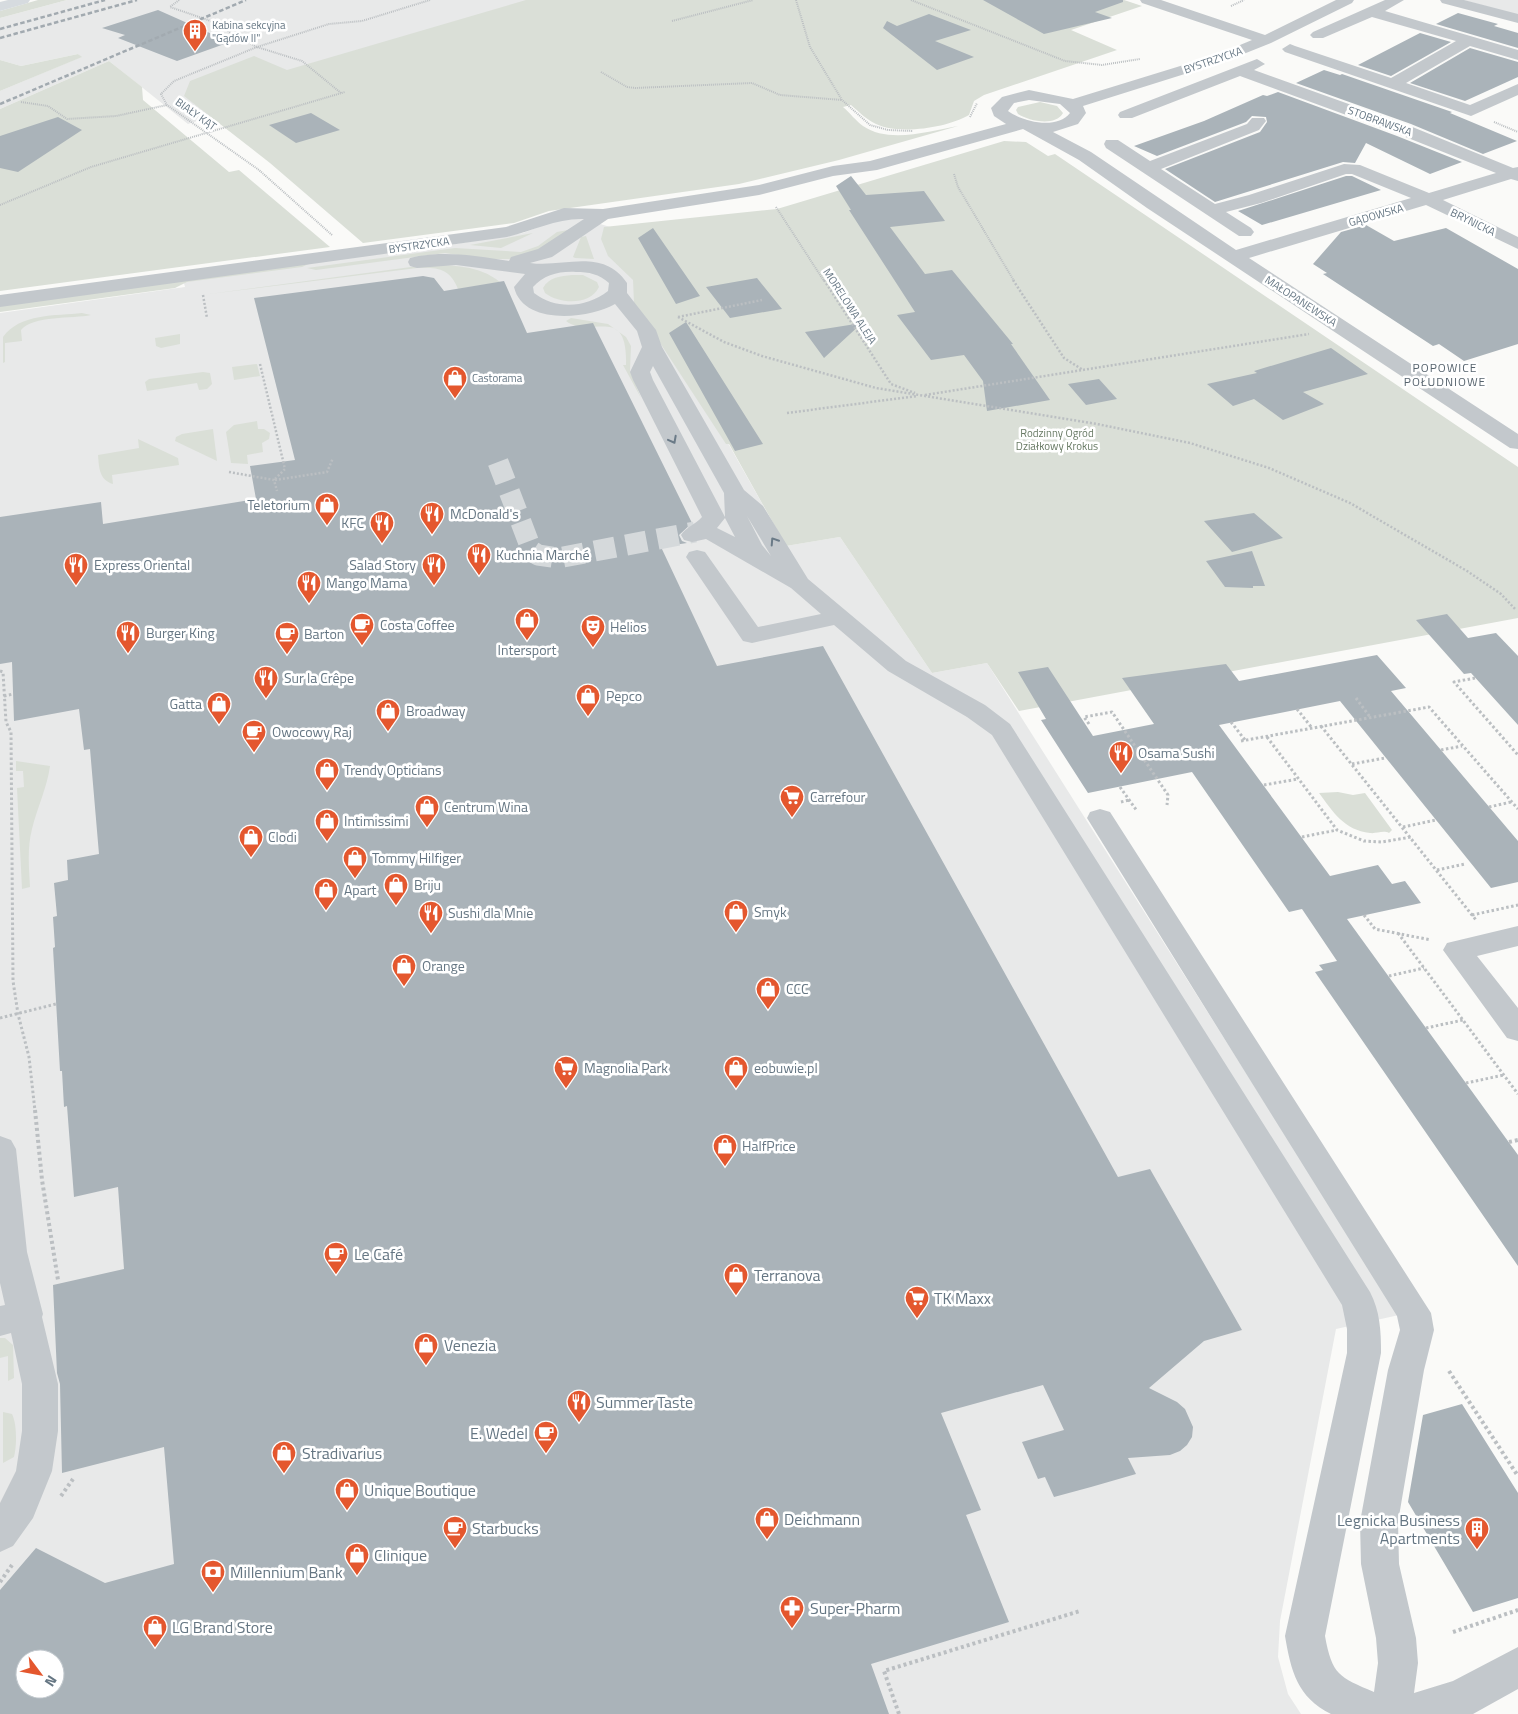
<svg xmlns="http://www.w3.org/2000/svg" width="1518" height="1714" font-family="'Titillium Web',sans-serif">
  <rect width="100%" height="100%" fill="#fafaf8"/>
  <path fill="#e8e9e9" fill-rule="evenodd" d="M 67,0 L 571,0 L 188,124 L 109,61 L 0,109 L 0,91 L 81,57 L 78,54 L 21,66 L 0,60 L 0,18 Z
    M 1463,0 L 1518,0 L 1518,15 Z
    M 578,217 L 610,227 L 689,374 L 786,546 L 840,537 L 932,673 L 987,663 L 1399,1315 L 1336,1329 L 1280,1621 L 1278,1657 L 1288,1694 L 1301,1714 L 0,1714 L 0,313 L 185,287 L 183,279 L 449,245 L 523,233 L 549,223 ZM 25,1659 L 55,1659 L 55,1689 L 25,1689 Z"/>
  <path fill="#dadfd7" d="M 38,0 L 67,0 L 0,18 L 0,11 Z
    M 526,0 L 1124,0 L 1142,6 L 1071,30 L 1117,50 L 984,95 L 974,101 L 969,115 C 947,128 899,135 876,124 C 867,120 859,112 851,105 L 843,107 C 850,113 856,121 863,126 C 889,144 930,131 958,126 L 839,160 L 739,184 L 549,211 L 514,223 L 363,243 L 270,163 L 184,96 L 190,81 L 254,56 L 287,70 Z
    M 78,54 L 82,57 L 0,91 L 0,60 L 21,66 Z
    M 109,61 L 142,87 L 143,100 L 229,172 L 239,170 L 330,247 L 0,291 L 0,109 Z
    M 1040,102 L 1057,106 L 1063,113 C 1055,127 1029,121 1018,114 L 1016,110 L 1018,107 Z
    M 1004,141 L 1026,142 L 1048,156 L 1055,154 L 1518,467 L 1518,618 L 1019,711 L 987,663 L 932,673 L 840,537 L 786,546 L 729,444 L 726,444 L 634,303 L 633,280 L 608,256 L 601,239 L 604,227 L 777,209 Z
    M 568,230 L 555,243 L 515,259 L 485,259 L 445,253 L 316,270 L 307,268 L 455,248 L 521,252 L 538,246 L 557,232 Z
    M 533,233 L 501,248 L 470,245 Z
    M 586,236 L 594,259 L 575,258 L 573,257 L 581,237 Z
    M 311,263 L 302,267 L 187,282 L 175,288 L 0,312 L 0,303 Z
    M 426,265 C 452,265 479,265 500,282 L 458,289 C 450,269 438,267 417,268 L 209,294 Z
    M 572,275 L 583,275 L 597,282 L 599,287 C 590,306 559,304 545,293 L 543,288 C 549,277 561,276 572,275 Z
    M 82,313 L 91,315 C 73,319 33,315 21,330 L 22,341 L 5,343 L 5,362 L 3,363 L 3,337 C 20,313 56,316 82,313 Z
    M 571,318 L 608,324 L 626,337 L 631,346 L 630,371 L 641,398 L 623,365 L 626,365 C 628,302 590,340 566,321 Z
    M 180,334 L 180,344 L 161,348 L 156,346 L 155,338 Z
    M 257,364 L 260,376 L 234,380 L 232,367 Z
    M 203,372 L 210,373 L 212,384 L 207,389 L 199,390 L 197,383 L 147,391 L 145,382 L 149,379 Z
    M 257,421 L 258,429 L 264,429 L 270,433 L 269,439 L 262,443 L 263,452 L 247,455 L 248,464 L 231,463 L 226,432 L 234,425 Z
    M 213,429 L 217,461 L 175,441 L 176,437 L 182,434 Z
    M 138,439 L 178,458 L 179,465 L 112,475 L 113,484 C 99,480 99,467 98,455 L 139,448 Z
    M 16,761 L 50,766 C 47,788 37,808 32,829 C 27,848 29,868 30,887 L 22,889 L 17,788 L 24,787 L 23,771 L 16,771 Z
    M 1338,792 L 1353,795 L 1365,793 L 1392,830 L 1389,833 C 1383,830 1376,834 1370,833 C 1344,830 1333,812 1319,793 Z
    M 0,1338 L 5,1338 L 13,1345 L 14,1378 L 8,1381 L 8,1356 L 0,1358 Z
    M 3,1412 L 12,1414 C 17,1424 17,1445 14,1457 L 3,1463 Z"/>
  <path fill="#aab3b9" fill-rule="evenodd" d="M 983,0 L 1123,0 L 1123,2 L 1095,12 L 1112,18 L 1044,34 Z
    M 158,10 L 230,42 L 177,61 L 118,38 L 125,35 L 102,28 Z
    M 1458,13 L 1498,24 L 1494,26 L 1518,33 L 1518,48 L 1436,24 Z
    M 929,14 L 971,30 L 935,41 L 974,57 L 937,70 L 883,28 L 887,21 L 897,26 Z
    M 1420,33 L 1451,42 L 1391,76 L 1358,65 Z
    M 1470,48 L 1518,62 L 1518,77 L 1465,101 L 1410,83 Z
    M 1324,70 L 1340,75 L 1342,74 L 1452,112 L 1450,113 L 1517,141 L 1483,154 L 1411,124 L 1296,83 Z
    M 1278,92 L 1397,136 L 1462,162 L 1430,174 L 1366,143 L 1355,163 L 1343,162 L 1215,202 L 1165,169 L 1260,132 L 1267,122 L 1266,117 L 1252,116 L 1246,122 L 1157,156 L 1134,146 L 1204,121 L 1263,95 L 1267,96 Z
    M 311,113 L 340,130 L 296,143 L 269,125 Z
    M 58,117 L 82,130 L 18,172 L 0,168 L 0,136 Z
    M 851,176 L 866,195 L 924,191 L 945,221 L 890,227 L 925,274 L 952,270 L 1013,344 L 1011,344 L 1050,400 L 987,411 L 983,381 L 964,355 L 931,360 L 897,315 L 915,312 L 849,210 L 851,210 L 836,186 Z
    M 1346,176 L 1352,176 L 1381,190 L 1262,225 L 1238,211 Z
    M 1366,225 L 1394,241 L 1446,228 L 1518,269 L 1518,344 L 1464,361 L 1439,344 L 1433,346 L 1323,274 L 1327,273 L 1313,264 L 1341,232 Z
    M 653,228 L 700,296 L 676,304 L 638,238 Z
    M 423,276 L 434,278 L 444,291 L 504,281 L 527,333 L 593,323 L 692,523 L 679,535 L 682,541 L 687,543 L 661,547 L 717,666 L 823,646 L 1118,1177 L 1150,1169 L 1242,1330 L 1204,1341 L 1149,1388 L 1177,1402 L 1185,1409 L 1193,1427 L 1192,1437 L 1187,1445 L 1180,1451 L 1170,1455 L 1128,1458 L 1136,1474 L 1091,1487 L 1054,1497 L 1045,1477 L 1038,1479 L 1022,1442 L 1064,1430 L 1043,1385 L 941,1413 L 981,1510 L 966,1515 L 1009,1622 L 871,1664 L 889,1714 L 0,1714 L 0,1590 L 36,1548 L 105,1583 L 174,1564 L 164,1447 L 62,1473 L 60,1384 L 57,1373 L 53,1285 L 124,1269 L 118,1187 L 74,1197 L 67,1106 L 64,1107 L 62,1071 L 60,1071 L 53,948 L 55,947 L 53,917 L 57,916 L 54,883 L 68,880 L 67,860 L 99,854 L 90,749 L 84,750 L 79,709 L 14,721 L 12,662 L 0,664 L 0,517 L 101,502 L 103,524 L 256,499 L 250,466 L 295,460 L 254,298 ZM 25,1659 L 55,1659 L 55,1689 L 25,1689 Z
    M 757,278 L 782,309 L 730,318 L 706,287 Z
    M 686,322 L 763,444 L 735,451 L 669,333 Z
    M 862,323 L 824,358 L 805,332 Z
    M 1331,348 L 1368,374 L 1303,392 L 1324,404 L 1283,420 L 1254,399 L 1233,406 L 1207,384 L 1257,373 L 1254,371 Z
    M 1099,379 L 1117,399 L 1086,405 L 1068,384 Z
    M 1254,513 L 1283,538 L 1232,552 L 1204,521 Z
    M 1252,551 L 1265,586 L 1253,586 L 1253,588 L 1225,587 L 1206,561 Z
    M 1447,614 L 1468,638 L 1496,633 L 1518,656 L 1518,725 L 1471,673 L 1464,674 L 1416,620 Z
    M 1377,655 L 1406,688 L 1391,691 L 1518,841 L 1518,882 L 1491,888 L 1340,701 L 1219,725 L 1330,876 L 1378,865 L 1392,884 L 1405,881 L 1421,903 L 1347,919 L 1518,1155 L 1518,1266 L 1315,972 L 1323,970 L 1319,965 L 1337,961 L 1302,909 L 1289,912 L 1192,772 L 1088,793 L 1041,720 L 1046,719 L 1018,672 L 1048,667 L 1093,736 L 1154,724 L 1122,678 L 1226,664 L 1239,681 Z
    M 1462,1404 L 1518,1493 L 1518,1598 L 1473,1612 L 1408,1502 L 1423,1415 Z"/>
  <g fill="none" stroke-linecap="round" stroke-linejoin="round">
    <path stroke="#d5d9db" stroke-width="21" stroke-dasharray="21 11" stroke-linecap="butt" d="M 498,462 L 532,551 L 538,555 L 558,558 L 695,532"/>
    <path stroke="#bbbfc2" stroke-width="2" stroke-dasharray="1 1" stroke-linecap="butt" d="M 179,0 L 170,7 L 208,20 L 257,47 L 302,61 L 341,93
      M 796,0 L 810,47 L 842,100 L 870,125 L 888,130 L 913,131
      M 911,0 L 1065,61 L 1102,65 L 1140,59
      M 1231,6 L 1244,0
      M 672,21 L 753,0
      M 601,72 L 627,87 L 635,88 L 752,83 L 780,95 L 842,100
      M 21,102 L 48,106 L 67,119 L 116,116 L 167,105
      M 970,117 L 977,103
      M 1494,122 L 1518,132
      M 954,174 L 958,187 L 1014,281
      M 0,205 L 91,167 L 345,92
      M 776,207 L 824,281
      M 332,235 L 259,170 L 167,105 L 161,94 L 174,81 L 257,47 L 329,24 L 362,21 L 430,0"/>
    <path stroke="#bbbfc2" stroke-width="2.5" stroke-dasharray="2 2" stroke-linecap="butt" d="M 824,280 L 891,384 L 915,393
      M 1013,280 L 1064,358 L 1083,370
      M 203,295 L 207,318
      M 678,317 L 724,342 L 762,356 L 876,388 L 1097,424 L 1190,443 L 1269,468 L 1350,503 L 1467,571 L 1501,594 L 1516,610
      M 678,317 L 762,300
      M 260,364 L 285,469 L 274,480
      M 925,395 L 1309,334
      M 787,413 L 917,396
      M 229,472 L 274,480 L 277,491
      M 275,480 L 327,472 L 333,458"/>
    <path stroke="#bbbfc2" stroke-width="3" stroke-dasharray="2.5 2.5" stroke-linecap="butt" d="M 0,671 L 3,672 L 6,722 L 11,732 L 13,981 L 18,1014 L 29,1057 L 35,1111
      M 1475,678 L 1454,682 L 1518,755
      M 4,696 L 13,694
      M 1356,698 L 1370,717
      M 1297,709 L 1312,728
      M 1231,722 L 1245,740
      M 1089,724 L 1084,717 L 1112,712 L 1168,795 L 1167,805
      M 1321,726 L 1476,920
      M 1267,737 L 1337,830 L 1364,841 L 1382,842 L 1411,837
      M 1241,741 L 1429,707 L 1518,809
      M 1441,750 L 1462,746
      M 1352,764 L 1385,758
      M 1264,785 L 1298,779
      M 1120,787 L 1137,811
      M 1121,802 L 1129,800
      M 1489,807 L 1511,802
      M 1403,827 L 1436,820
      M 1302,837 L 1337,830
      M 1437,870 L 1465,864
      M 1364,915 L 1375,929 L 1431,940
      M 1472,915 L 1518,905
      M 1398,933 L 1518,1094
      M 1389,976 L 1424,968
      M 0,1018 L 56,1004
      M 1426,1028 L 1463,1020
      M 1466,1083 L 1504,1075"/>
    <path stroke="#bbbfc2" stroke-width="4" stroke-dasharray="3 3" stroke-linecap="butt" d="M 35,1110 L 42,1180 L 58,1280
      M 1509,1142 L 1518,1140
      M 1449,1371 L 1518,1476
      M 61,1496 L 73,1479
      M 0,1582 L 12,1565
      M 1453,1632 L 1518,1610
      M 899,1714 L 884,1671 L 1080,1611"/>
    <path fill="#c3c8cc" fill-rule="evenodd" d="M 1140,0 L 1161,0 L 1265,35 L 1336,0 L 1354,0 L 1352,3 L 1271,43 L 1226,61 L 1083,106 L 1086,113 L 1078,124 L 1053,132 L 1091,152 L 1236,250 L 1411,198 L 1352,174 L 1346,174 L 1261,203 L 1226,212 L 1251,228 L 1254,232 L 1251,236 L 1239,236 L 1106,148 L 1104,144 L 1106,140 L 1118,140 L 1150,161 L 1247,124 L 1252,118 L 1264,118 L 1266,121 L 1259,130 L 1161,169 L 1215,204 L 1249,195 L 1344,164 L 1360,165 L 1429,193 L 1496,173 L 1398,134 L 1240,76 L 1132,118 L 1120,118 L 1118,115 L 1120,112 L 1257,59 L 1265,64 L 1254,70 L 1410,126 L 1513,168 L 1518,167 L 1518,181 L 1511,179 L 1443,200 L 1518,237 L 1518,249 L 1426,205 L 1249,258 L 1518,434 L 1518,449 L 1510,448 L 1147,208 L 1079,160 L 1023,129 L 877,170 L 833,176 L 759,195 L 608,219 L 552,257 L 530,263 C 564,268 602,247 627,283 L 627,293 L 656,330 L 662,347 L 744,490 L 763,506 L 808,579 L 906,661 L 985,705 L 1010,724 L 1370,1292 C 1380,1311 1381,1331 1381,1353 L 1325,1636 C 1332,1675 1339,1677 1374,1692 L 1378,1663 L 1376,1638 L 1361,1564 L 1360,1522 L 1388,1370 L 1400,1330 L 1397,1316 L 1087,818 L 1090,812 L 1100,809 L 1110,812 L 1431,1313 L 1434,1330 L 1424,1370 L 1398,1522 L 1399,1564 L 1416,1638 L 1418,1663 L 1414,1693 L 1453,1681 L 1518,1647 L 1518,1689 L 1473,1714 L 1331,1714 C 1297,1697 1291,1671 1285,1636 L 1347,1353 L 1347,1329 L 1342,1305 L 992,735 L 967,717 L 888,671 L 834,625 L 752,643 L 743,641 L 686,557 L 689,552 L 697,550 L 705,552 L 758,627 L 821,614 L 791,588 L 706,539 L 692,542 L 684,540 L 681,535 C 686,527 695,525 702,517 L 633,380 L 630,372 L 642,347 L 637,331 L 615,304 C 589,319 523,326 514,287 L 525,274 L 456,265 L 417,268 L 410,266 L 408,262 L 410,258 C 443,250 476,256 509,261 L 511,257 L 538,249 L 584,219 C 557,218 533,231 507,237 L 0,307 L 0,295 L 506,227 L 564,208 L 603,209 L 759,185 L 833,166 L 870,161 L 1006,124 L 994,116 L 991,108 L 1002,97 L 1029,90 L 1073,99 L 1216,55 L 1252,40 L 1142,3 ZM 1029,100 L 1060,104 L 1070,113 C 1057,130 1023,122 1008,111 L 1014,103 ZM 576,272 C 589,272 599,274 609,283 L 608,291 C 586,308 556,310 534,293 L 533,287 C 544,275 559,271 576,272 ZM 653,366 L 724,493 L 725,517 L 653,380 L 650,372 ZM 747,516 L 771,556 L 762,545 ZM 725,518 L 735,537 L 717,528 Z
      M 1385,0 L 1404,0 L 1385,11 L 1518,50 L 1518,60 L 1470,46 L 1406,83 L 1470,105 L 1518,84 L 1518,95 L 1471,116 L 1285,52 L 1282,49 L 1290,44 L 1295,46 L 1391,78 L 1456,41 L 1372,17 L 1323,38 L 1313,38 L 1310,35 L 1313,32 Z
      M 1440,0 L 1464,0 L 1518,14 L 1518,23 L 1442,3 Z
      M 1518,926 L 1518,946 L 1477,956 L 1518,1008 L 1518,1041 L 1507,1038 L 1443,950 L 1447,943 Z
      M 0,1136 L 11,1140 L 16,1149 L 27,1252 L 43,1314 L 42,1317 L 58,1384 L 58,1431 L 52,1471 L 33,1518 L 13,1546 L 0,1552 L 0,1503 L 16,1471 L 22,1431 L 22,1384 L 11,1333 L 0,1336 L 0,1306 L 5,1305 L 0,1283 Z"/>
    <path fill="#d6dbdf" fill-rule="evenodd" d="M 8,0 L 30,0 L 28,3 L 0,11 L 0,2 Z"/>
    <path stroke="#a2aab0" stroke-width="2.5" stroke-dasharray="4.5 2.5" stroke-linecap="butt" d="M 0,29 L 105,0
      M 0,38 L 137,0
      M 0,104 L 246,0"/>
  </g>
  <defs><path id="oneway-chevron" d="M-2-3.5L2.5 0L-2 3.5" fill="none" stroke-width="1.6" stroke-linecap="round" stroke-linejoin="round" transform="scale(1.25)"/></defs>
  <g stroke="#6a7a87">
    <use href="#oneway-chevron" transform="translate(673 440) rotate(62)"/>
    <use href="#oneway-chevron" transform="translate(774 541) rotate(-123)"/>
  </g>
  <defs>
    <symbol id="building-pin" viewBox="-11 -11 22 30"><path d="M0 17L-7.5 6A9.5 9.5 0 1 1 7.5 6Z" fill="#e4572e" stroke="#fff"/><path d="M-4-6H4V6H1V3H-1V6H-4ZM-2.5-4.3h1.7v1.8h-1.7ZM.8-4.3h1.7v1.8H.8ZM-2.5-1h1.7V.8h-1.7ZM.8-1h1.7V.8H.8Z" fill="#fff"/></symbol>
    <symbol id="shop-pin" viewBox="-11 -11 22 30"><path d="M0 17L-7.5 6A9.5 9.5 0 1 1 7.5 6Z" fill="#e4572e" stroke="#fff"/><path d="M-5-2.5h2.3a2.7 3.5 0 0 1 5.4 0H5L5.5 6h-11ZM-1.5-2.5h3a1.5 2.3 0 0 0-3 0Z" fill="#fff"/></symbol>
    <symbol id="restaurant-pin" viewBox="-11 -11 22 30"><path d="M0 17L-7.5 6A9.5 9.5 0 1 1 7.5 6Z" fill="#e4572e" stroke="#fff"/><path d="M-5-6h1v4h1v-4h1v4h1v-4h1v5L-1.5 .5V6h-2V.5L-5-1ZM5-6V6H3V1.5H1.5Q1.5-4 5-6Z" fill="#fff"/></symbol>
    <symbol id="cafe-pin" viewBox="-11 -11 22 30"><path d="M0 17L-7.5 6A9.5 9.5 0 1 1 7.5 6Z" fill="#e4572e" stroke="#fff"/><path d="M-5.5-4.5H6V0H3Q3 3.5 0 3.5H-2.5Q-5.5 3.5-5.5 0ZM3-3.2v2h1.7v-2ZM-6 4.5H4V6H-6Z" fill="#fff"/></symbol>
    <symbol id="theatre-pin" viewBox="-11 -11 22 30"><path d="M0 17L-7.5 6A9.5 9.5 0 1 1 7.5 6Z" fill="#e4572e" stroke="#fff"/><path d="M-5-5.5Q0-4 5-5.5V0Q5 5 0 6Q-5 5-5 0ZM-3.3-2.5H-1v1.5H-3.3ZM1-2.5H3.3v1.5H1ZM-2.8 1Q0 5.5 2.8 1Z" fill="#fff"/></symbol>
    <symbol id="supermarket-pin" viewBox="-11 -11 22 30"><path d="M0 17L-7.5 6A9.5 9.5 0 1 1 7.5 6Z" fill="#e4572e" stroke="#fff"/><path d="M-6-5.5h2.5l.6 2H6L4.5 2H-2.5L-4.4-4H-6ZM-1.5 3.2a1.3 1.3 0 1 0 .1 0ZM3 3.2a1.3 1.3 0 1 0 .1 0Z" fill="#fff"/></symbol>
    <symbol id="bank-pin" viewBox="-11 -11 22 30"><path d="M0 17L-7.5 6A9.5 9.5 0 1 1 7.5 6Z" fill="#e4572e" stroke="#fff"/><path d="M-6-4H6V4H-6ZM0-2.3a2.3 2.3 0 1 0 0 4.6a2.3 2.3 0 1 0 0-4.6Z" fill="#fff"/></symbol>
    <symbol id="pharmacy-pin" viewBox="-11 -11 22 30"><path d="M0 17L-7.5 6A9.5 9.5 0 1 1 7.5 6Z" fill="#e4572e" stroke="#fff"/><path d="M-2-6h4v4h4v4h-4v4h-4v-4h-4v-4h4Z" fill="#fff"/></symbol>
  </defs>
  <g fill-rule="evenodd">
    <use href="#building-pin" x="181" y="17" width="28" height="38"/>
    <use href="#shop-pin" x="441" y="364" width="28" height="38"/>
    <use href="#shop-pin" x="313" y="491" width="28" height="38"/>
    <use href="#restaurant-pin" x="418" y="500" width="28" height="38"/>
    <use href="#restaurant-pin" x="368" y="509" width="28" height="38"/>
    <use href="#restaurant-pin" x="465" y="541" width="28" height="38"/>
    <use href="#restaurant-pin" x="62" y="551" width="28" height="38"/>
    <use href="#restaurant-pin" x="420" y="551" width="28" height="38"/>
    <use href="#restaurant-pin" x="295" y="569" width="28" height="38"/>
    <use href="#shop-pin" x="513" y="606" width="28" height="38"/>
    <use href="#cafe-pin" x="348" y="611" width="28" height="38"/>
    <use href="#theatre-pin" x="579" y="613" width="28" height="38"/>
    <use href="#restaurant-pin" x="114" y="619" width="28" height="38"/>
    <use href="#cafe-pin" x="273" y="620" width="28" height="38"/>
    <use href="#restaurant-pin" x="252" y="664" width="28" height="38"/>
    <use href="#shop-pin" x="574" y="682" width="28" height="38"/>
    <use href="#shop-pin" x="205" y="690" width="28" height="38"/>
    <use href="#shop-pin" x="374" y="697" width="28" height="38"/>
    <use href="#cafe-pin" x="240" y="718" width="28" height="38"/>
    <use href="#restaurant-pin" x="1107" y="739" width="28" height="38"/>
    <use href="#shop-pin" x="313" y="756" width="28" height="38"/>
    <use href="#supermarket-pin" x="778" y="783" width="28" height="38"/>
    <use href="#shop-pin" x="413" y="793" width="28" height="38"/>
    <use href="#shop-pin" x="313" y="807" width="28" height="38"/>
    <use href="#shop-pin" x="237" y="823" width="28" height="38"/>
    <use href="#shop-pin" x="341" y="844" width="28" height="38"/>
    <use href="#shop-pin" x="382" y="871" width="28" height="38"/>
    <use href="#shop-pin" x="312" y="876" width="28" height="38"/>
    <use href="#shop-pin" x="722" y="898" width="28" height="38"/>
    <use href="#restaurant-pin" x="417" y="899" width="28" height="38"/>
    <use href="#shop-pin" x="390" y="952" width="28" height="38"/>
    <use href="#shop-pin" x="754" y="975" width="28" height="38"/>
    <use href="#supermarket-pin" x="552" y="1054" width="28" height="38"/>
    <use href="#shop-pin" x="722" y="1054" width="28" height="38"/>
    <use href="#shop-pin" x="711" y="1132" width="28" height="38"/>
    <use href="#cafe-pin" x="322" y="1240" width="28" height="38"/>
    <use href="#shop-pin" x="722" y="1261" width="28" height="38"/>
    <use href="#supermarket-pin" x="903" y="1284" width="28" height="38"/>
    <use href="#shop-pin" x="412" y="1331" width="28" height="38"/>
    <use href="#restaurant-pin" x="565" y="1388" width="28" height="38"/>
    <use href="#cafe-pin" x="532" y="1419" width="28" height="38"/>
    <use href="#shop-pin" x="270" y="1439" width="28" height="38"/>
    <use href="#shop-pin" x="333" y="1476" width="28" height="38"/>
    <use href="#shop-pin" x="753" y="1505" width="28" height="38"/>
    <use href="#cafe-pin" x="441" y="1514" width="28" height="38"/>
    <use href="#building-pin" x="1463" y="1515" width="28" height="38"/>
    <use href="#shop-pin" x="343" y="1541" width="28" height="38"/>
    <use href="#bank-pin" x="199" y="1558" width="28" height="38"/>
    <use href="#pharmacy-pin" x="778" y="1594" width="28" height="38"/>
    <use href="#shop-pin" x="141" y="1613" width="28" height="38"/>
  </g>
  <g text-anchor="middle" stroke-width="5" stroke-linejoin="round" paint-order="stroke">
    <g font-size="11" fill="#657683" stroke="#fff" text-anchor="start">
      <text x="212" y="29">Kabina sekcyjna<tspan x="212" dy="13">"Gądów II"</tspan></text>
      <text x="472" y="382">Castorama</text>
    </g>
    <g font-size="11" fill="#657683" stroke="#fff">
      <text transform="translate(1213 60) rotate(-19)" y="4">BYSTRZYCKA</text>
      <text transform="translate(196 114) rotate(35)" y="4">BIAŁY KĄT</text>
      <text transform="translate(1380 121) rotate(20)" y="4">STOBRAWSKA</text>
      <text transform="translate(1376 215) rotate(-16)" y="4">GĄDOWSKA</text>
      <text transform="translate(1473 222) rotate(26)" y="4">BRYNICKA</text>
      <text transform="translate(419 245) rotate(-8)" y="4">BYSTRZYCKA</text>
      <text transform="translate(1301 301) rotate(33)" y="4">MAŁOPANEWSKA</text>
      <text transform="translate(850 306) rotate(57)" y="4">MORELOWA ALEJA</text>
    </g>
    <g font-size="11" fill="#687a64" stroke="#fff">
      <text x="1057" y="437">Rodzinny Ogród<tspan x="1057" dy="13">Działkowy Krokus</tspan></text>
    </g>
    <g font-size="12" letter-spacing="1" fill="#57646e" stroke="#fff">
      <text x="1445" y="372">POPOWICE<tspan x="1445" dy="14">POŁUDNIOWE</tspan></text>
    </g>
    <g font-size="14" fill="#657683" stroke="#fff" text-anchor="start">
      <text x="310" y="510" text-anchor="end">Teletorium</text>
      <text x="450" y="519">McDonald's</text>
      <text x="364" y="528" text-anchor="end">KFC</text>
      <text x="496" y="560">Kuchnia Marché</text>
      <text x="94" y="570">Express Oriental</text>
      <text x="416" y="570" text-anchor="end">Salad Story</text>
      <text x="326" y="588">Mango Mama</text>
      <text x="380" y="630">Costa Coffee</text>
      <text x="610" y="632">Helios</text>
      <text x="146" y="638">Burger King</text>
      <text x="304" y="639">Barton</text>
      <text x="527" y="655" text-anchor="middle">Intersport</text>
      <text x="284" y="683">Sur la Crêpe</text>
      <text x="606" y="701">Pepco</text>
      <text x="202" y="709" text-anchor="end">Gatta</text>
      <text x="406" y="716">Broadway</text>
      <text x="272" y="737">Owocowy Raj</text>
      <text x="1138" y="758">Osama Sushi</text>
      <text x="344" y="775">Trendy Opticians</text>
      <text x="810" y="802">Carrefour</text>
      <text x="444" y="812">Centrum Wina</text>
      <text x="344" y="826">Intimissimi</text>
      <text x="268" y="842">Clodi</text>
      <text x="372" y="863">Tommy Hilfiger</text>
      <text x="414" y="890">Briju</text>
      <text x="344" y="895">Apart</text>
      <text x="754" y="917">Smyk</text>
      <text x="448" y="918">Sushi dla Mnie</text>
      <text x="422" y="971">Orange</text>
      <text x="786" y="994">CCC</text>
      <text x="584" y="1073">Magnolia Park</text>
      <text x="754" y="1073">eobuwie.pl</text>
      <text x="742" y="1151">HalfPrice</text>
    </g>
    <g font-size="16" fill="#657683" stroke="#fff" text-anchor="start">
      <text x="354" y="1260">Le Café</text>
      <text x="754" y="1281">Terranova</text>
      <text x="934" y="1304">TK Maxx</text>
      <text x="444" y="1351">Venezia</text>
      <text x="596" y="1408">Summer Taste</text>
      <text x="528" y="1439" text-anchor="end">E. Wedel</text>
      <text x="302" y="1459">Stradivarius</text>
      <text x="364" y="1496">Unique Boutique</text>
      <text x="784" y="1525">Deichmann</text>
      <text x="1460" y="1526" text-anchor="end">Legnicka Business<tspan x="1460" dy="18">Apartments</tspan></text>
      <text x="472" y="1534">Starbucks</text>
      <text x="374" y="1561">Clinique</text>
      <text x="230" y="1578">Millennium Bank</text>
      <text x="810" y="1614">Super-Pharm</text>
      <text x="172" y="1633">LG Brand Store</text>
    </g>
  </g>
  <g transform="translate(40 1674) rotate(122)"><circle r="24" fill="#ffffff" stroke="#c1c8cd"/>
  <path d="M0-4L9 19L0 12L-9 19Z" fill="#e4572e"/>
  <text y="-8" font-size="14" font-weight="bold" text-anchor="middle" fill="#657683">N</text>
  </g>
</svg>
